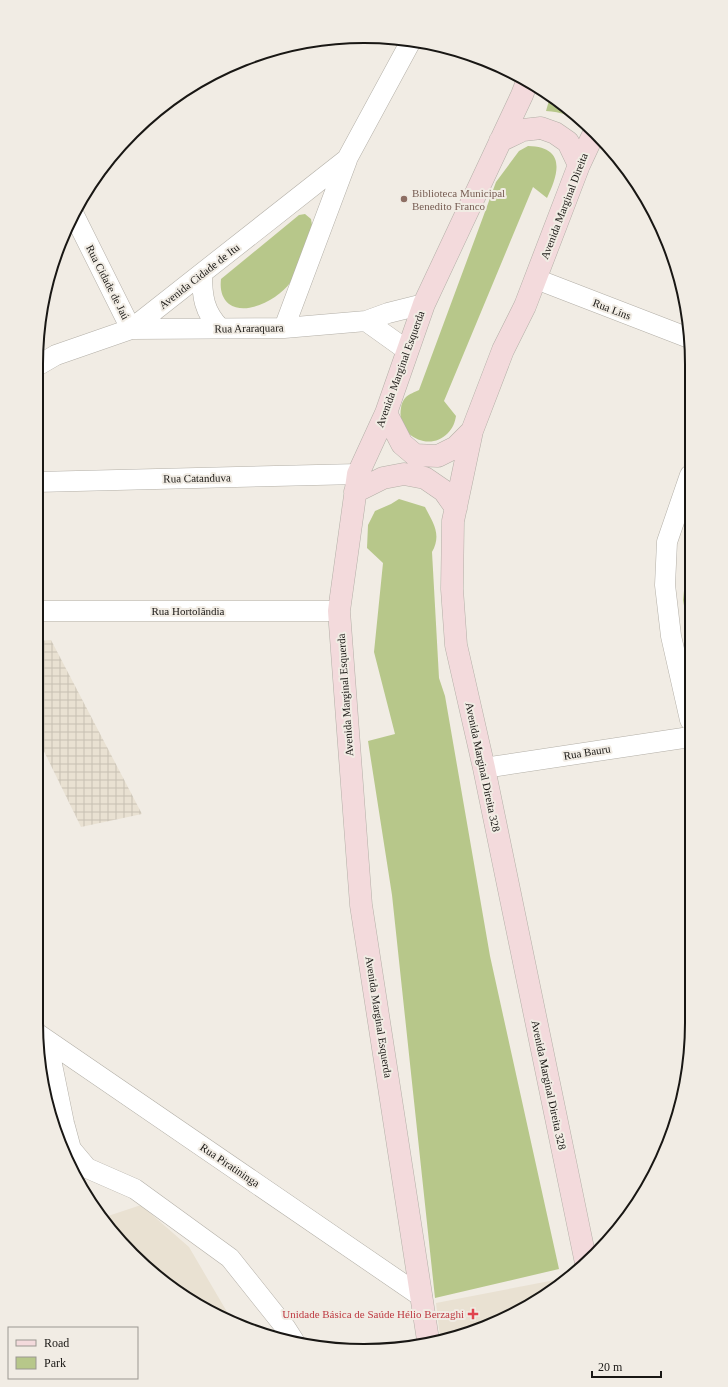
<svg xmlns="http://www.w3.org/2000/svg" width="728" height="1387" font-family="'Times New Roman',serif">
  <defs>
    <pattern id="industrial-grid" width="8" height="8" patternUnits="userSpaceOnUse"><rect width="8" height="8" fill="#e9e1d2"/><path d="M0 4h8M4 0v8" fill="none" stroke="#c7c0b3"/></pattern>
  </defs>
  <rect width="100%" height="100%" fill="#f1ece4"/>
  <path fill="#e9e1d2" d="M 141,1205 L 189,1247 L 230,1317 L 182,1296 L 104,1223 L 102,1218 Z
    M 555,1280 L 563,1280 L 490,1326 L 440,1338 L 436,1303 Z"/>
  <path fill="url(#industrial-grid)" d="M 51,640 L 142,814 L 81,827 L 36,735 L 36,641 Z"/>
  <path fill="#b7c78a" d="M 550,97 L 580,117 L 586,124 C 573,116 561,112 546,111 Z
    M 528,146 C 566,147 559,173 547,198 L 533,187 L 444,401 L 456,416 C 455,422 453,428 448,433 C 429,453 396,435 401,408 C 401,405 403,400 406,397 C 409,394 415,392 419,390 L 496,182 L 519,151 Z
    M 305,214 L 311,219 L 312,225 C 306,244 302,267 290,283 C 279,298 247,317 229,304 C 221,297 220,288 221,279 L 299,215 Z
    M 399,499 L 425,507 C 433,523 442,534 432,552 L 439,678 L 445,696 L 490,956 L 559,1269 L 435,1298 L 392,895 L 368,741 L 395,734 L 374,652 L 383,563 L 367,548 L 368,525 L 375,511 L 391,504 Z
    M 690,548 L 690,640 L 683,600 L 688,553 Z"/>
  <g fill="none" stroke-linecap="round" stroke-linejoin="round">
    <defs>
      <path id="street" d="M 73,213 L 131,329
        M 202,274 C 202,296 204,312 220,328
        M 536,279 L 689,338
        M 366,321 L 408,351
        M 284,328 L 347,160
        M 131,329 L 284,328 L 366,321 L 388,313 L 424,304
        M 37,366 L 56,355 L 131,329 L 347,159 L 411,41
        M 690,475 L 667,542 L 665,585 L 671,636 L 690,720
        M 37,482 L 358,474
        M 36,611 L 339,611
        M 484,768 L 690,737
        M 38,1034 L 422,1297
        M 47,1040 L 64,1123 L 71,1149 L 87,1168 L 135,1189 L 230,1258 L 285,1327 L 294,1341"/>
      <path id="secondary" d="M 500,141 L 523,130 L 541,128 L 555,133 L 568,142 L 579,165
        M 386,413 L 402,444 L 415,455 L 438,456 L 456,447 L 472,431
        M 355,492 L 383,478 L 404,474 L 425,478 L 444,491 L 456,508
        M 586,1263 L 484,768 L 456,645 L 452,589 L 453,521 L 472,431 L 503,350 L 525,306 L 579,165 L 594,133
        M 428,1340 L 361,905 L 339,611 L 358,474 L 386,413 L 424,304 L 522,95 L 527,82"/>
    </defs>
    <use href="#street" stroke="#b3afa7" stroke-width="21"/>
    <use href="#secondary" stroke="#b3afa7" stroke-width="23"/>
    <use href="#street" stroke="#fff" stroke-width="20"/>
    <use href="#secondary" stroke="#f3dadc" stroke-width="22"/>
  </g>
  <circle fill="#8d6e63" stroke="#f1ece4" stroke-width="1.5" cx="404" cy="199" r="4"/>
  <path fill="#e0444e" stroke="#f1ece4" stroke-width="1.5" d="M471 1308h4v4h4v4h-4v4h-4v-4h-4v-4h4z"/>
  <g text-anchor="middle" stroke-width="4" stroke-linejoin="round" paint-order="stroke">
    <g font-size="11" fill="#785e54" stroke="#f1ece4" text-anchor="start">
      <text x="412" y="197">Biblioteca Municipal<tspan x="412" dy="13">Benedito Franco</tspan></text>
    </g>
    <g font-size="11" fill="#191714" stroke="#f1ece4">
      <text transform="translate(564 206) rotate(-69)" y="4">Avenida Marginal Direita</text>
      <text transform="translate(199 276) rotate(-38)" y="4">Avenida Cidade de Itu</text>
      <text transform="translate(108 282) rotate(63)" y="4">Rua Cidade de Jaú</text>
      <text transform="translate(612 309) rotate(21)" y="4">Rua Lins</text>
      <text transform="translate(249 328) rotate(-1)" y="4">Rua Araraquara</text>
      <text transform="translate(400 369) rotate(-70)" y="4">Avenida Marginal Esquerda</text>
      <text transform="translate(197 478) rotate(-1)" y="4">Rua Catanduva</text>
      <text x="188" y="615">Rua Hortolândia</text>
      <text transform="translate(345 695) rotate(-94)" y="4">Avenida Marginal Esquerda</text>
      <text transform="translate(587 752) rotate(-9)" y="4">Rua Bauru</text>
      <text transform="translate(483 767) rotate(78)" y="4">Avenida Marginal Direita 328</text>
      <text transform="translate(379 1017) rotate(81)" y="4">Avenida Marginal Esquerda</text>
      <text transform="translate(549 1085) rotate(78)" y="4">Avenida Marginal Direita 328</text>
      <text transform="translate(230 1165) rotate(34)" y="4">Rua Piratininga</text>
    </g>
    <g font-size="11" fill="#be3a42" stroke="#f1ece4" text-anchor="end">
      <text x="464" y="1318">Unidade Básica de Saúde Hélio Berzaghi</text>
    </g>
  </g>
  <path d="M0 0H728V1387H0ZM364 43H364A321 321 0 0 1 685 364V1023A321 321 0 0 1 364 1344H364A321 321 0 0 1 43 1023V364A321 321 0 0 1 364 43Z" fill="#f1ece4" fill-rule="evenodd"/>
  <path fill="none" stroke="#191714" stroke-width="2" d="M364 43H364A321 321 0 0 1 685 364V1023A321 321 0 0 1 364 1344H364A321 321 0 0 1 43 1023V364A321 321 0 0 1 364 43Z"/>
  <rect x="8" y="1327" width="130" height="52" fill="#f1ece4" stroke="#9b9791"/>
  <rect x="16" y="1340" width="20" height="6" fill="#f3dadc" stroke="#9b9791"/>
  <text x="44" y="1347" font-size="12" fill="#191714">Road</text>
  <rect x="16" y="1357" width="20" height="12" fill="#b7c78a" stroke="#9b9791"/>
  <text x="44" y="1367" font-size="12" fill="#191714">Park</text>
  <path d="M592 1371v6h69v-6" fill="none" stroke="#191714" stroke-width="2"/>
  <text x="598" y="1371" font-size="12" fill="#191714" stroke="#f1ece4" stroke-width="3" paint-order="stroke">20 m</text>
</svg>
